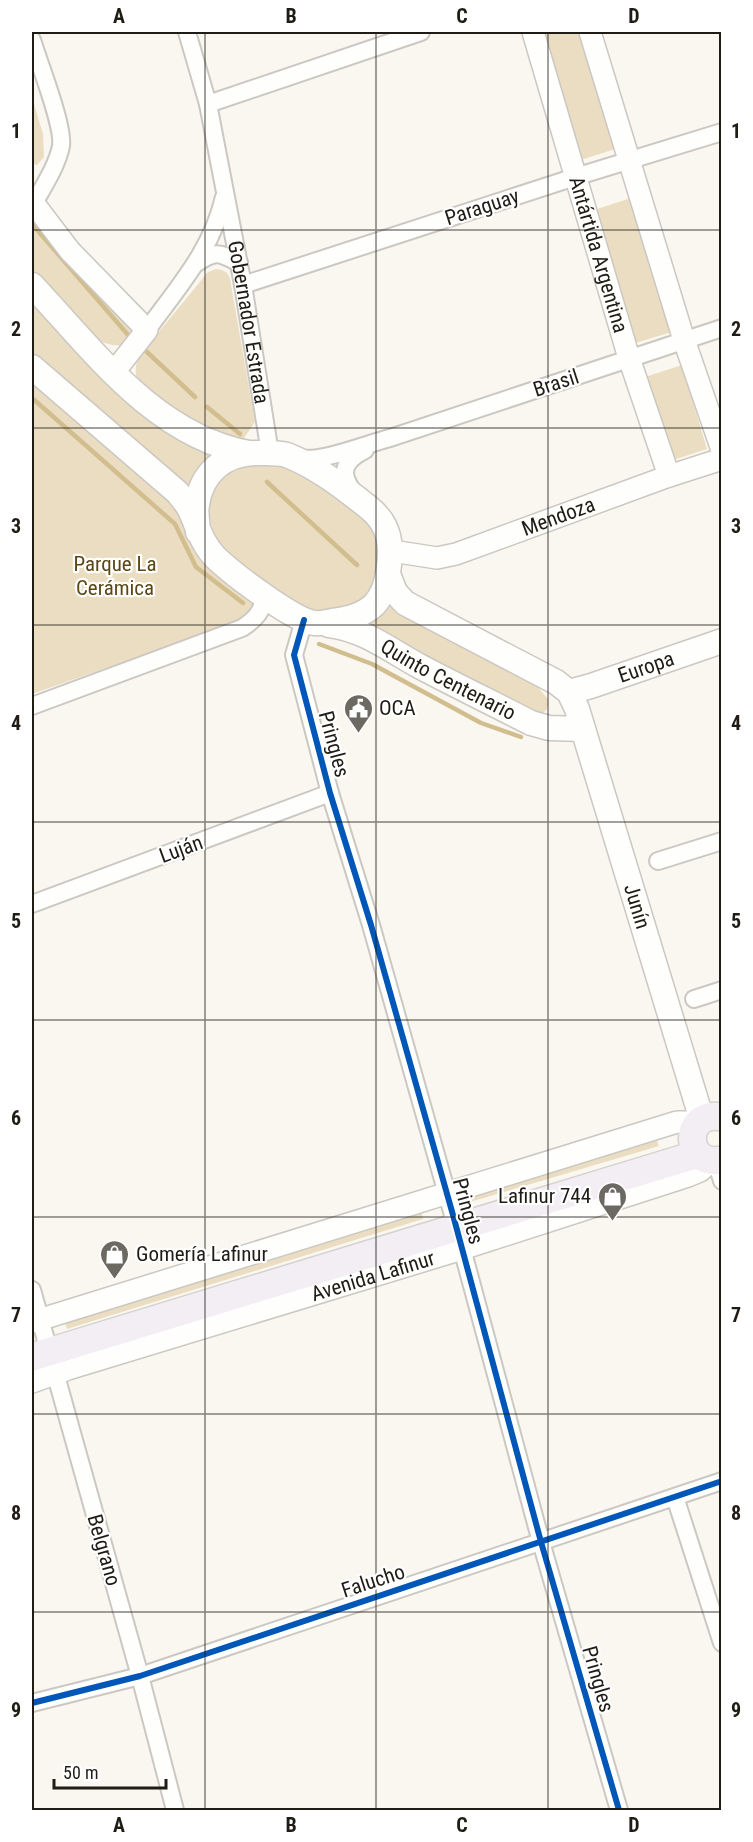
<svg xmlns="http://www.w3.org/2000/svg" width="753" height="1842" font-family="'Roboto Condensed',sans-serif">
  <rect width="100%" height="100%" fill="#faf7f0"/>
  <path fill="#ebddc1" d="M 540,32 L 581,32 L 618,148 L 581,160 Z
    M 32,97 L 43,134 L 44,157 L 37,165 L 32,164 Z
    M 631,198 L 672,332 L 635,343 L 594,210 Z
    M 32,213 L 134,329 L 125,345 C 87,351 54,299 32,273 Z
    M 216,269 C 223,270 228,271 230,279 L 255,422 L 242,441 L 198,429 L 140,388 C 135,376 134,368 139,356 L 208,272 Z
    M 32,298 L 213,454 L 200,469 L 189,490 L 32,357 Z
    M 682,365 L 707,449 L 670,461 L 645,377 Z
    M 32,377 L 170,496 L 251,600 L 254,609 L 248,618 L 32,694 Z
    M 268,462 C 297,470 357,505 373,531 C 383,546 381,563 375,579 C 369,598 353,606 334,609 C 324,611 318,612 308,608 C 291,602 227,555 218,540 C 209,526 207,508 213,492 C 216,482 226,470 237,467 C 247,464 258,463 268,462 Z
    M 389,602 L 525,672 L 548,699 C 549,705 548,709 543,713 L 538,712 L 504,700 L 361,625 Z
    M 656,1138 L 659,1146 L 470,1202 L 468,1194 Z
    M 421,1210 L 423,1219 L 67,1329 L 64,1320 Z"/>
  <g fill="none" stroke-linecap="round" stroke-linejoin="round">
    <path stroke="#d2bd8f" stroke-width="4.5" d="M 32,224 L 129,336
      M 147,352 L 195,397
      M 32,398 L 175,524 L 196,567 L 243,603
      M 207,407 L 240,434
      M 267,482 L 357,565
      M 319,644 L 372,664 L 481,723 L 521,737"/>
    <defs>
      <g id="minor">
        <path id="s1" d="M 187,32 L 208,104 L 243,285 L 270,453"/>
        <path d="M 32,40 C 39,63 64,126 61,146 C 57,166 43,187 33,205"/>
        <path d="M 208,104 L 421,32"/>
        <path d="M 197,263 C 216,250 220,253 239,263"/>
        <path d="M 243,285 L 575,177 L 722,132"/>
        <path d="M 147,330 C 178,287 212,250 224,197"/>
        <path d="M 299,458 C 321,463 366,444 390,438 L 722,328"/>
        <path d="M 354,493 C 339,473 343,461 365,450"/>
        <path d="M 304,620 L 294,655 L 330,793 L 371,925 L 453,1215 L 541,1542 L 619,1810"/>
        <path d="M 32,706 L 242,628 C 256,619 262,612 265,595"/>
        <path d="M 658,861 L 722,841"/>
        <path d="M 32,904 L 330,793"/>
        <path d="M 694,999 L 722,990"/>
        <path d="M 716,1161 L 722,1181"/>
        <path d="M 32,1290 L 140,1676 L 175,1810"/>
        <path d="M 675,1497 L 722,1643"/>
        <path d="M 32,1703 L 140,1676 L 722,1481"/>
      </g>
      <g id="tertiary">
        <path id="s2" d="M 533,32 L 629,358 L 669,476"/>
        <path d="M 590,32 L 684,340 L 722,450"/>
        <path d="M 32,201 L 70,251 L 147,330 L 114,372"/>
        <path id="s3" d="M 392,551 L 437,558 L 456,554 L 669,476 L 722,459"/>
        <path d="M 32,1322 L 677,1122 L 699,1122"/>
        <path id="s4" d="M 32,1382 L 68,1369 L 462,1249 L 688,1176 L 700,1171 L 711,1161"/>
      </g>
      <g id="secondary">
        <path d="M 32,285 C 93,350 155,436 249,453"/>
        <path d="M 32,367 L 177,492 C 181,497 187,503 190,510 C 198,527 202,544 216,558 C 233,574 293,620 314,623 C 320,624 326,622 332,621 C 347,619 362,616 374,605 C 383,595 386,585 388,572 C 393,546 390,524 368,507 C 343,487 317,467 287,455 C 278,452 265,453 255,453 C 224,454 201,473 197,505 C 195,513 198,523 198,532"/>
        <path id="s5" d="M 388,574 L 395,592 L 405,603 L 556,682 L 569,692 L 577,709 L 702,1120"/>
        <path id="s6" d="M 329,625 C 364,629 391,651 421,667 C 457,686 494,704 531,723 L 549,728 L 582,729"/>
        <path id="s7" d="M 569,692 L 591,686 L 722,641"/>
      </g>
      <path id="primary" d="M 722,1117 C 682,1109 683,1168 722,1160
        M 32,1357 L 698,1154"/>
    </defs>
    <use href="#minor" stroke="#cbc8c2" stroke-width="20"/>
    <use href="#tertiary" stroke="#cbc8c2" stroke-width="24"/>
    <use href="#secondary" stroke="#cbc8c2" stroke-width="27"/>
    <use href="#primary" stroke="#d5d3cf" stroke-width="30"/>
    <use href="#minor" stroke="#fefefd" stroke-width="16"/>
    <use href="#tertiary" stroke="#fefefd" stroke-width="21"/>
    <use href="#secondary" stroke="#fefefd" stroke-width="24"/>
    <use href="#primary" stroke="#f2eef3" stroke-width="27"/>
    <defs>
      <path id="cycleway" d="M 304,620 L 294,655 L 330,793 L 371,925 L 453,1215 L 541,1542 L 619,1810
        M 32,1703 L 140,1676 L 722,1481"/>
    </defs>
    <use href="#cycleway" stroke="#fff" stroke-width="10"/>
    <use href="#cycleway" stroke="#0057b8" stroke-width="6"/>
  </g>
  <path fill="none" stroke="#1f1c16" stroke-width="1.5" stroke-opacity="0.55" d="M 205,32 L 205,1810M 376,32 L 376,1810M 548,32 L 548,1810M 32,230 L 722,230M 32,428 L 722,428M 32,625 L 722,625M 32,822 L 722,822M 32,1020 L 722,1020M 32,1217 L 722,1217M 32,1414 L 722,1414M 32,1612 L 722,1612"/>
  <defs>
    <symbol id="civic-pin" viewBox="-11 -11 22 30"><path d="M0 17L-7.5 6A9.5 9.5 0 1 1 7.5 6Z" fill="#6c6962" stroke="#fff"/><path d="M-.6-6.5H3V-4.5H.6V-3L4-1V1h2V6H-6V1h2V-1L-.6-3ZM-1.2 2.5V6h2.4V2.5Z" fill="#fff"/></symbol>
    <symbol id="shop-pin" viewBox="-11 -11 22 30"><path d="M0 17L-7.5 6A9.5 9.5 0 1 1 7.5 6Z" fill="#6c6962" stroke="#fff"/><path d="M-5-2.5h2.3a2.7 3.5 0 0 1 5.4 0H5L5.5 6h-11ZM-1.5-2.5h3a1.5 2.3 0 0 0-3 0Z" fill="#fff"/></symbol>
  </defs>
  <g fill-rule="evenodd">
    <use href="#civic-pin" x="342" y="692" width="33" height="45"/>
    <use href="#shop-pin" x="596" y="1180" width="33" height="45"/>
    <use href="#shop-pin" x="98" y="1238" width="33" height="45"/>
  </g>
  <g text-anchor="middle" stroke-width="4.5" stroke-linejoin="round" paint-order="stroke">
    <g font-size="21" fill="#1f1c16" stroke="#fff">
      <text transform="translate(482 207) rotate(-18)" y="7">Paraguay</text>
      <text dy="7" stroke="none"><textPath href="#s2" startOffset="232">Antártida Argentina</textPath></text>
      <text dy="7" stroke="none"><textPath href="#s1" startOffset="297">Gobernador Estrada</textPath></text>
      <text transform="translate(556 383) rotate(-18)" y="7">Brasil</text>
      <text dy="7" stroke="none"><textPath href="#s3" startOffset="174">Mendoza</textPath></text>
      <text dy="7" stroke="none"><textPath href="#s7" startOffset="81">Europa</textPath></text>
      <text dy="7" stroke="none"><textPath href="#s6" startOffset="132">Quinto Centenario</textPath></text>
      <text transform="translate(334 744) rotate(75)" y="7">Pringles</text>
      <text transform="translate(181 849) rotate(-20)" y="7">Luján</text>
      <text dy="7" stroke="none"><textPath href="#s5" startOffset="446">Junín</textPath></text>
      <text transform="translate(468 1211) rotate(75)" y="7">Pringles</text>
      <text dy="7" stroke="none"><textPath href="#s4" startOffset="357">Avenida Lafinur</textPath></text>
      <text transform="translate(104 1550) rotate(74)" y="7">Belgrano</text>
      <text transform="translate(373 1581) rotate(-18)" y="7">Falucho</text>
      <text transform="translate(598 1679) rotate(74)" y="7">Pringles</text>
    </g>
    <g font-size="21" fill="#5b4715" stroke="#fff">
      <text x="115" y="571">Parque La<tspan x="115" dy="24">Cerámica</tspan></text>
    </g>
    <g font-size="21" fill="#1f1c16" stroke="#fff" text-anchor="start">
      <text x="379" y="715">OCA</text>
      <text x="591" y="1203" text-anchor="end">Lafinur 744</text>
      <text x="136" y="1261">Gomería Lafinur</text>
    </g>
  </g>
  <rect width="753" height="1842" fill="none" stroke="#ffffff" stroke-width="66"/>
  <path d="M54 1779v9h112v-9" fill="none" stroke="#1f1c16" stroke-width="3"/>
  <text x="63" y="1779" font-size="18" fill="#1f1c16" stroke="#ffffff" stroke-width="4.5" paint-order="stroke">50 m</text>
  <rect x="33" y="33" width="687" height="1776" fill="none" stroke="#1f1c16" stroke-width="2"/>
  <g font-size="20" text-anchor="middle" font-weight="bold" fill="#1f1c16">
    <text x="119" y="23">A</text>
    <text x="291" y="23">B</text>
    <text x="462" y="23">C</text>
    <text x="634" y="23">D</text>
    <text x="16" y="138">1</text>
    <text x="736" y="138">1</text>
    <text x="16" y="336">2</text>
    <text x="736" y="336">2</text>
    <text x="16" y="533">3</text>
    <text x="736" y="533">3</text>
    <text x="16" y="730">4</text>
    <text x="736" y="730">4</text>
    <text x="16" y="928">5</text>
    <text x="736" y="928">5</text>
    <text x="16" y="1125">6</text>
    <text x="736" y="1125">6</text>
    <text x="16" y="1322">7</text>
    <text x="736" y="1322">7</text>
    <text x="16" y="1520">8</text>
    <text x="736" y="1520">8</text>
    <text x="16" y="1717">9</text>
    <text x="736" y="1717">9</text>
    <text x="119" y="1832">A</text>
    <text x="291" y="1832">B</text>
    <text x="462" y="1832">C</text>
    <text x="634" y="1832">D</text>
  </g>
</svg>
